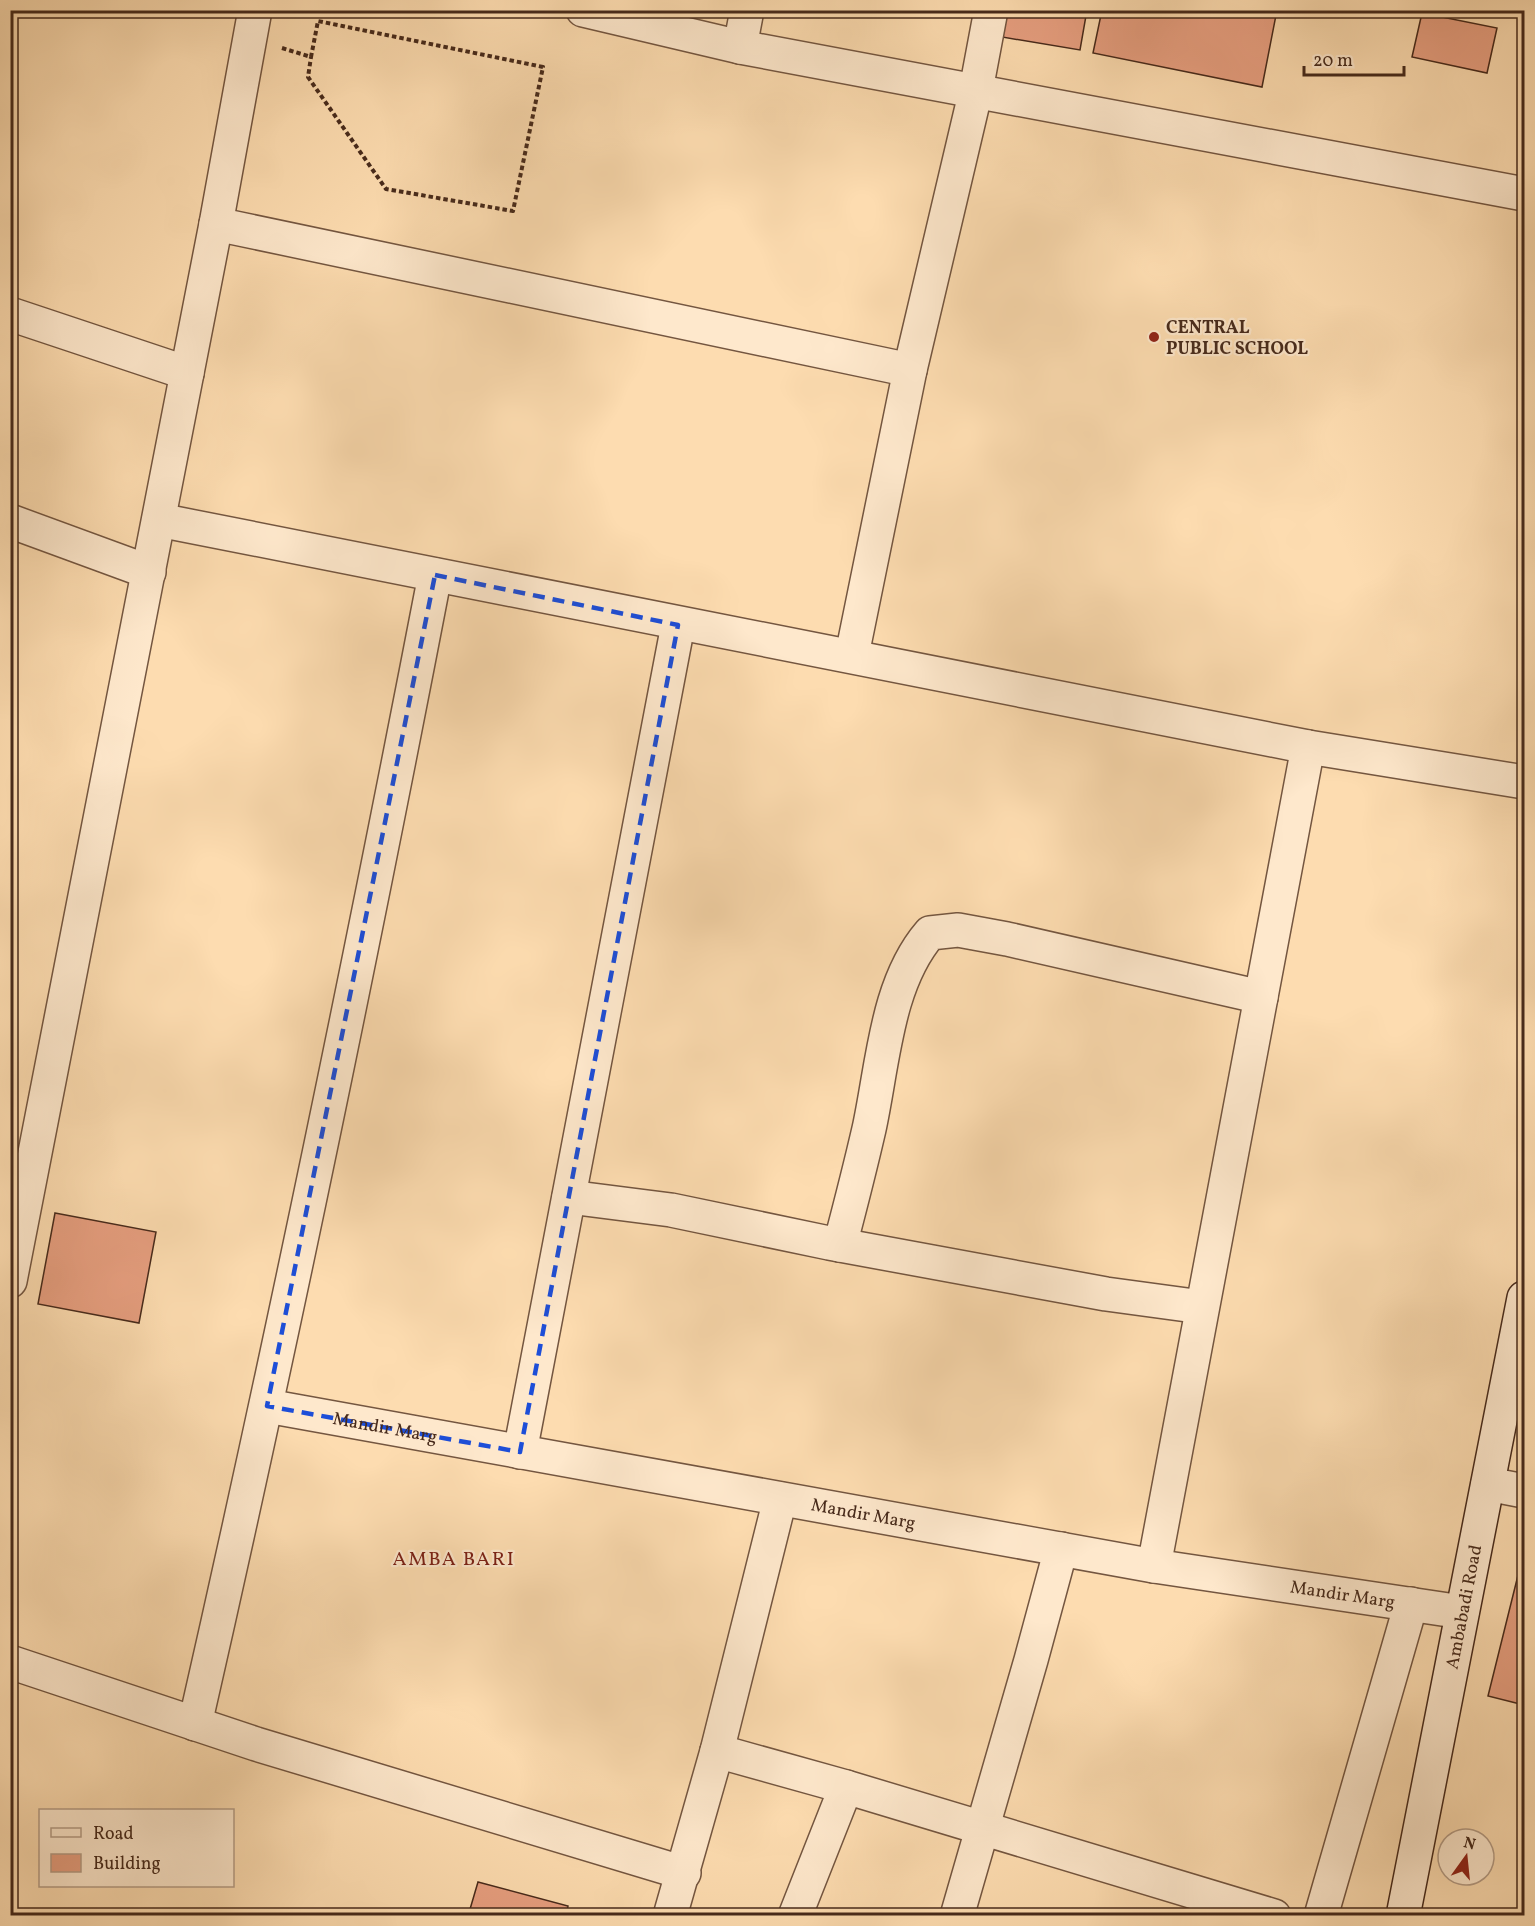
<svg xmlns="http://www.w3.org/2000/svg" width="1535" height="1926" font-family="Vollkorn,serif">
  <rect width="100%" height="100%" fill="#fddcb0"/>
  <filter id="stains"><feTurbulence type="fractalNoise" baseFrequency=".00333" numOctaves="4"/><feColorMatrix values="0 0 0 0 .2 0 0 0 0 .09 0 0 0 0 .02 0 0 0 .5 -.17"/></filter>
  <radialGradient id="worn" r=".72"><stop offset=".6" stop-color="#630" stop-opacity="0"/><stop offset="1" stop-color="#630" stop-opacity=".3"/></radialGradient>
  <path fill="#e79f80" stroke="#472a1b" stroke-width="1.5" d="M 1007,10 L 1087,10 L 1080,50 L 1002,37 Z
    M 1102,10 L 1277,10 L 1262,87 L 1093,53 Z
    M 1422,13 L 1497,28 L 1487,73 L 1412,57 Z
    M 55,1213 L 156,1232 L 139,1323 L 38,1304 Z
    M 1524,1551 L 1524,1705 L 1488,1696 Z
    M 478,1882 L 568,1906 L 566,1916 L 468,1916 Z"/>
  <g fill="none" stroke-linecap="round" stroke-linejoin="round">
    <defs>
      <g id="street">
        <path d="M 583,10 L 740,47 L 1524,194"/>
        <path d="M 740,47 L 747,10"/>
        <path d="M 216,224 L 910,370"/>
        <path d="M 10,314 L 187,373"/>
        <path d="M 159,520 L 1308,747 L 1524,782"/>
        <path d="M 10,521 L 149,572"/>
        <path d="M 852,655 L 910,370 L 976,90 L 991,10"/>
        <path d="M 569,1197 L 671,1210 L 829,1243 L 1106,1294 L 1202,1307"/>
        <path d="M 840,1245 C 850,1207 860,1168 869,1129 C 883,1065 886,984 930,933 L 958,930 L 1007,939 L 1261,997"/>
        <path d="M 10,1281 L 216,224 L 255,10"/>
        <path id="s1" d="M 267,1406 L 1154,1566 L 1462,1612"/>
        <path d="M 520,1452 L 678,625"/>
        <path d="M 1488,1484 L 1524,1491"/>
        <path d="M 1154,1566 L 1308,747"/>
        <path d="M 10,1662 L 256,1744 L 684,1873"/>
        <path d="M 195,1724 C 282,1342 361,959 435,575"/>
        <path d="M 717,1751 L 846,1787"/>
        <path d="M 670,1916 L 717,1751 L 780,1499"/>
        <path d="M 795,1916 L 846,1787 L 1274,1916"/>
        <path d="M 957,1916 L 1031,1660 L 1061,1549"/>
        <path d="M 1321,1916 L 1411,1604"/>
      </g>
      <g id="secondary">
        <path id="s2" d="M 1403,1916 L 1524,1298"/>
      </g>
    </defs>
    <use href="#street" stroke="#745640" stroke-width="36"/>
    <use href="#secondary" stroke="#472a1b" stroke-width="36"/>
    <path stroke="#472a1b" stroke-width="4" stroke-dasharray="4.5 3" stroke-linecap="butt" d="M 282,48 L 311,57 L 318,21 L 543,67 L 513,211 L 386,189 L 308,77 L 311,57"/>
    <use href="#street" stroke="#fee8cc" stroke-width="33"/>
    <use href="#secondary" stroke="#fee8cc" stroke-width="33"/>
  </g>
  <path fill="none" stroke="#1d4ed8" stroke-width="4.5" stroke-dasharray="12 8" stroke-linejoin="round" d="M 435,575 L 678,625 L 520,1452 L 267,1406 Z"/>
  <circle fill="#8f2418" stroke="#fee8cc" stroke-width="2" cx="1154" cy="337" r="6"/>
  <g text-anchor="middle" stroke-width="4.5" stroke-linejoin="round" paint-order="stroke">
    <g font-size="18" font-weight="bold" fill="#472a1b" stroke="#fee8cc" text-anchor="start">
      <text x="1166" y="333">CENTRAL<tspan x="1166" dy="21">PUBLIC SCHOOL</tspan></text>
    </g>
    <g font-size="18" fill="#472a1b" stroke="#fee8cc">
      <text dy="6" stroke="none"><textPath href="#s1" startOffset="120">Mandir Marg</textPath></text>
      <text dy="6" stroke="none"><textPath href="#s1" startOffset="606">Mandir Marg</textPath></text>
      <text dy="6" stroke="none"><textPath href="#s1" startOffset="1092">Mandir Marg</textPath></text>
      <text dy="6" stroke="none"><textPath href="#s2" startOffset="315">Ambabadi Road</textPath></text>
    </g>
    <g font-size="20" letter-spacing="1.5" fill="#7a1f14" stroke="#fee8cc">
      <text x="454" y="1565">AMBA BARI</text>
    </g>
  </g>
  <rect width="1535" height="1926" fill="none" stroke="#fddcb0" stroke-width="36"/>
  <rect x="12" y="12" width="1511" height="1902" fill="none" stroke="#472a1b" stroke-width="3"/>
  <rect x="18" y="18" width="1499" height="1890" fill="none" stroke="#472a1b" stroke-width="1.5"/>
  <rect x="39" y="1809" width="195" height="78" fill="#fee8cc" stroke="#b59c85" stroke-width="1.5"/>
  <rect x="51" y="1828" width="30" height="9" fill="#fee8cc" stroke="#b59c85" stroke-width="1.5"/>
  <text x="93" y="1839" font-size="18" fill="#472a1b">Road</text>
  <rect x="51" y="1854" width="30" height="18" fill="#e79f80" stroke="#b59c85" stroke-width="1.5"/>
  <text x="93" y="1869" font-size="18" fill="#472a1b">Building</text>
  <g transform="translate(1466 1857) rotate(15)"><circle r="28" fill="#fee8cc" stroke="#b59c85" stroke-width="1.5"/>
  <path d="M0-4.5L10 22L0 15L-10 22Z" fill="#8f2418"/>
  <text y="-9" font-size="16" font-weight="bold" text-anchor="middle" fill="#472a1b">N</text>
  </g>
  <path d="M1304 66v9h100v-9" fill="none" stroke="#472a1b" stroke-width="3"/>
  <text x="1313" y="66" font-size="18" fill="#472a1b" stroke="#fee8cc" stroke-width="4.5" paint-order="stroke">20 m</text>
  <rect width="100%" height="100%" filter="url(#stains)"/>
  <rect width="100%" height="100%" fill="url(#worn)"/>
</svg>
